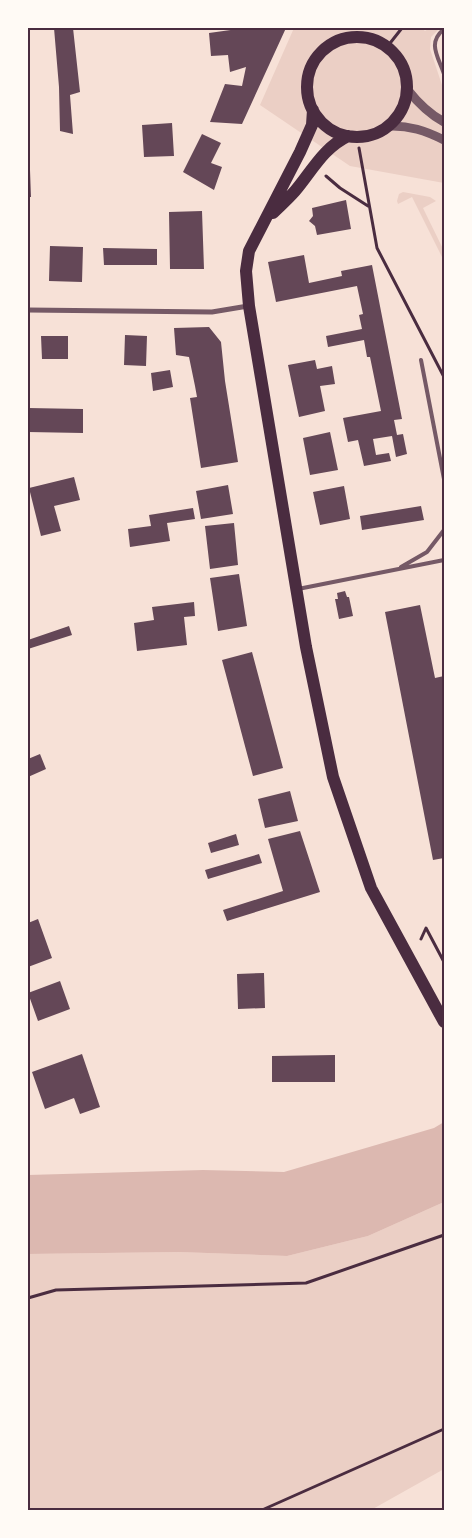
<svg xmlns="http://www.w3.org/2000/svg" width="472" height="1538" font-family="Cabin,sans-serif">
  <rect width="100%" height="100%" fill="#f7e1d7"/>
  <path fill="#ebcfc5" d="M 294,28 L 421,28 L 425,31 L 430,28 L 440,28 L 431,37 L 430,49 L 444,91 L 444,183 L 350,166 L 260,105 Z
    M 403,192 L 430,197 L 436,201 L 423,208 L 444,251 L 444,261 L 412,197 L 398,204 L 397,201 L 399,194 Z
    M 444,1202 L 444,1469 L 371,1510 L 28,1510 L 28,1254 L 179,1252 L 287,1256 L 368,1236 Z"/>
  <path fill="#dcb8b0" d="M 444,1122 L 444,1202 L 368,1236 L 287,1256 L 179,1252 L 28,1254 L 28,1175 L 203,1170 L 284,1172 L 434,1128 Z"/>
  <path fill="#644757" d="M 54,28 L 73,28 L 80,92 L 70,95 L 73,134 L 60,131 L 59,87 Z
    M 245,28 L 286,28 L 242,124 L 210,122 L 225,84 L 242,86 L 246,67 L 230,72 L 228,55 L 211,56 L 209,33 Z
    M 172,123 L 174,156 L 144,157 L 142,125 Z
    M 202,134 L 221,143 L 211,163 L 222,167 L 214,190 L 183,172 Z
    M 28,170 L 30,170 L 31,197 L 28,197 Z
    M 346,200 L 351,229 L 317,235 L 315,226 L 309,221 L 313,216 L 312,208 Z
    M 202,211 L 204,269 L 170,269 L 169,212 Z
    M 50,246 L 83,247 L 82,282 L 49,281 Z
    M 103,248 L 157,249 L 157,265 L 104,265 Z
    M 304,255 L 309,283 L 342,276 L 341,271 L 372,265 L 402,419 L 394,420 L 397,435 L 403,434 L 407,454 L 396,457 L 392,436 L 373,439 L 376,455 L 389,453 L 391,461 L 364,466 L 358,440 L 348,442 L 343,418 L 381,411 L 370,357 L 367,357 L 364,340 L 328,347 L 326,336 L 362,329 L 359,315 L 363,314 L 357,286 L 276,302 L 268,262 Z
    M 209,327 L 221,342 L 225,381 L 238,462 L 201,468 L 190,398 L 197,397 L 195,386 L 189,357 L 176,355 L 174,328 Z
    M 125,335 L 147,336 L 146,366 L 124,365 Z
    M 41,336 L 68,336 L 68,359 L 42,359 Z
    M 315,360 L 317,369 L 332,366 L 335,384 L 320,386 L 325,411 L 299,417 L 288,365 Z
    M 170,370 L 173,387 L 153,391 L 151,373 Z
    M 28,408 L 83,409 L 83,433 L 28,432 Z
    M 330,432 L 338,470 L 310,475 L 303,438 Z
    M 74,477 L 80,500 L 54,506 L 61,531 L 41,536 L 29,488 Z
    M 228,485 L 233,514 L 201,519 L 196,491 Z
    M 344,486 L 350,519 L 320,525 L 313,492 Z
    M 421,506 L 424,520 L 362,530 L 360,516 Z
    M 193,508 L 195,519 L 167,523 L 170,541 L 130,547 L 128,529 L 151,526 L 149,515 Z
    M 234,523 L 238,565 L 210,569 L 205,526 Z
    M 239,574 L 247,626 L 218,631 L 210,578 Z
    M 345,591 L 347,597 L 349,597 L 353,616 L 339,619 L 335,599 L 338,599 L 337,593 Z
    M 194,602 L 195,616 L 184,617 L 187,645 L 137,651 L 134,623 L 154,620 L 152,607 Z
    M 420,605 L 435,678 L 444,676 L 444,858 L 433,860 L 385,612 Z
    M 69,626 L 72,635 L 28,649 L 28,640 Z
    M 252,652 L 283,768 L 253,776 L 222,660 Z
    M 40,754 L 46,769 L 28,777 L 28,759 Z
    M 290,791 L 298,821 L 265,828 L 258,799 Z
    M 300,831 L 320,892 L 227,921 L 223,910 L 283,891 L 268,839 Z
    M 236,834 L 239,845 L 211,853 L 208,843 Z
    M 259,854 L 262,863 L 208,879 L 205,870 Z
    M 38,919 L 52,958 L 28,967 L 28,923 Z
    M 264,973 L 265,1008 L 238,1009 L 237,974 Z
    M 60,981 L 70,1009 L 38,1021 L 28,993 Z
    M 82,1054 L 100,1107 L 80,1114 L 74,1098 L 45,1109 L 32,1072 Z
    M 335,1055 L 335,1082 L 272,1082 L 272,1056 Z"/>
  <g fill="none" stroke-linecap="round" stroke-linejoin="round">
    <path stroke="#4a2c40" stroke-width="3" d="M 387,47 L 402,28
      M 359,148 L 377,248 L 444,377
      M 326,176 L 340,188 L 368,206
      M 421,939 L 426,928 L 444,962
      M 28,1298 L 56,1290 L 306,1283 L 444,1235
      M 262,1510 L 444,1429"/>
    <path stroke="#755966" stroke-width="4" d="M 444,29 C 427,43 438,56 444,74
      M 421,360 L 444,479
      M 401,567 L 427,552 L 444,530
      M 298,589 L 444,560"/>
    <path stroke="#755966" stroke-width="5" d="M 28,310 L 212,312 L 248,306"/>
    <path stroke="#755966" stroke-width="9" d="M 407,89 C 418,103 429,114 444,122
      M 388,126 C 409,125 426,131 444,140"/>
    <path stroke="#4a2c40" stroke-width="12" d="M307 87a50 50 0 1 1 100 0a50 50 0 1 1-100 0Z
      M 313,110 L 312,125 L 300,152 L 249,251 L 246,271 L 249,306 L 306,647 L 333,777 L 371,888 L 444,1022
      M 273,213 C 280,206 288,199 295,191 C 312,171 323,148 348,136"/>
  </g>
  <rect width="472" height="1538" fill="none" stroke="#fffaf5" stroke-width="58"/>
  <rect x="29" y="29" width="414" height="1480" fill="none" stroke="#4a2c40" stroke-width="2"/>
</svg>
